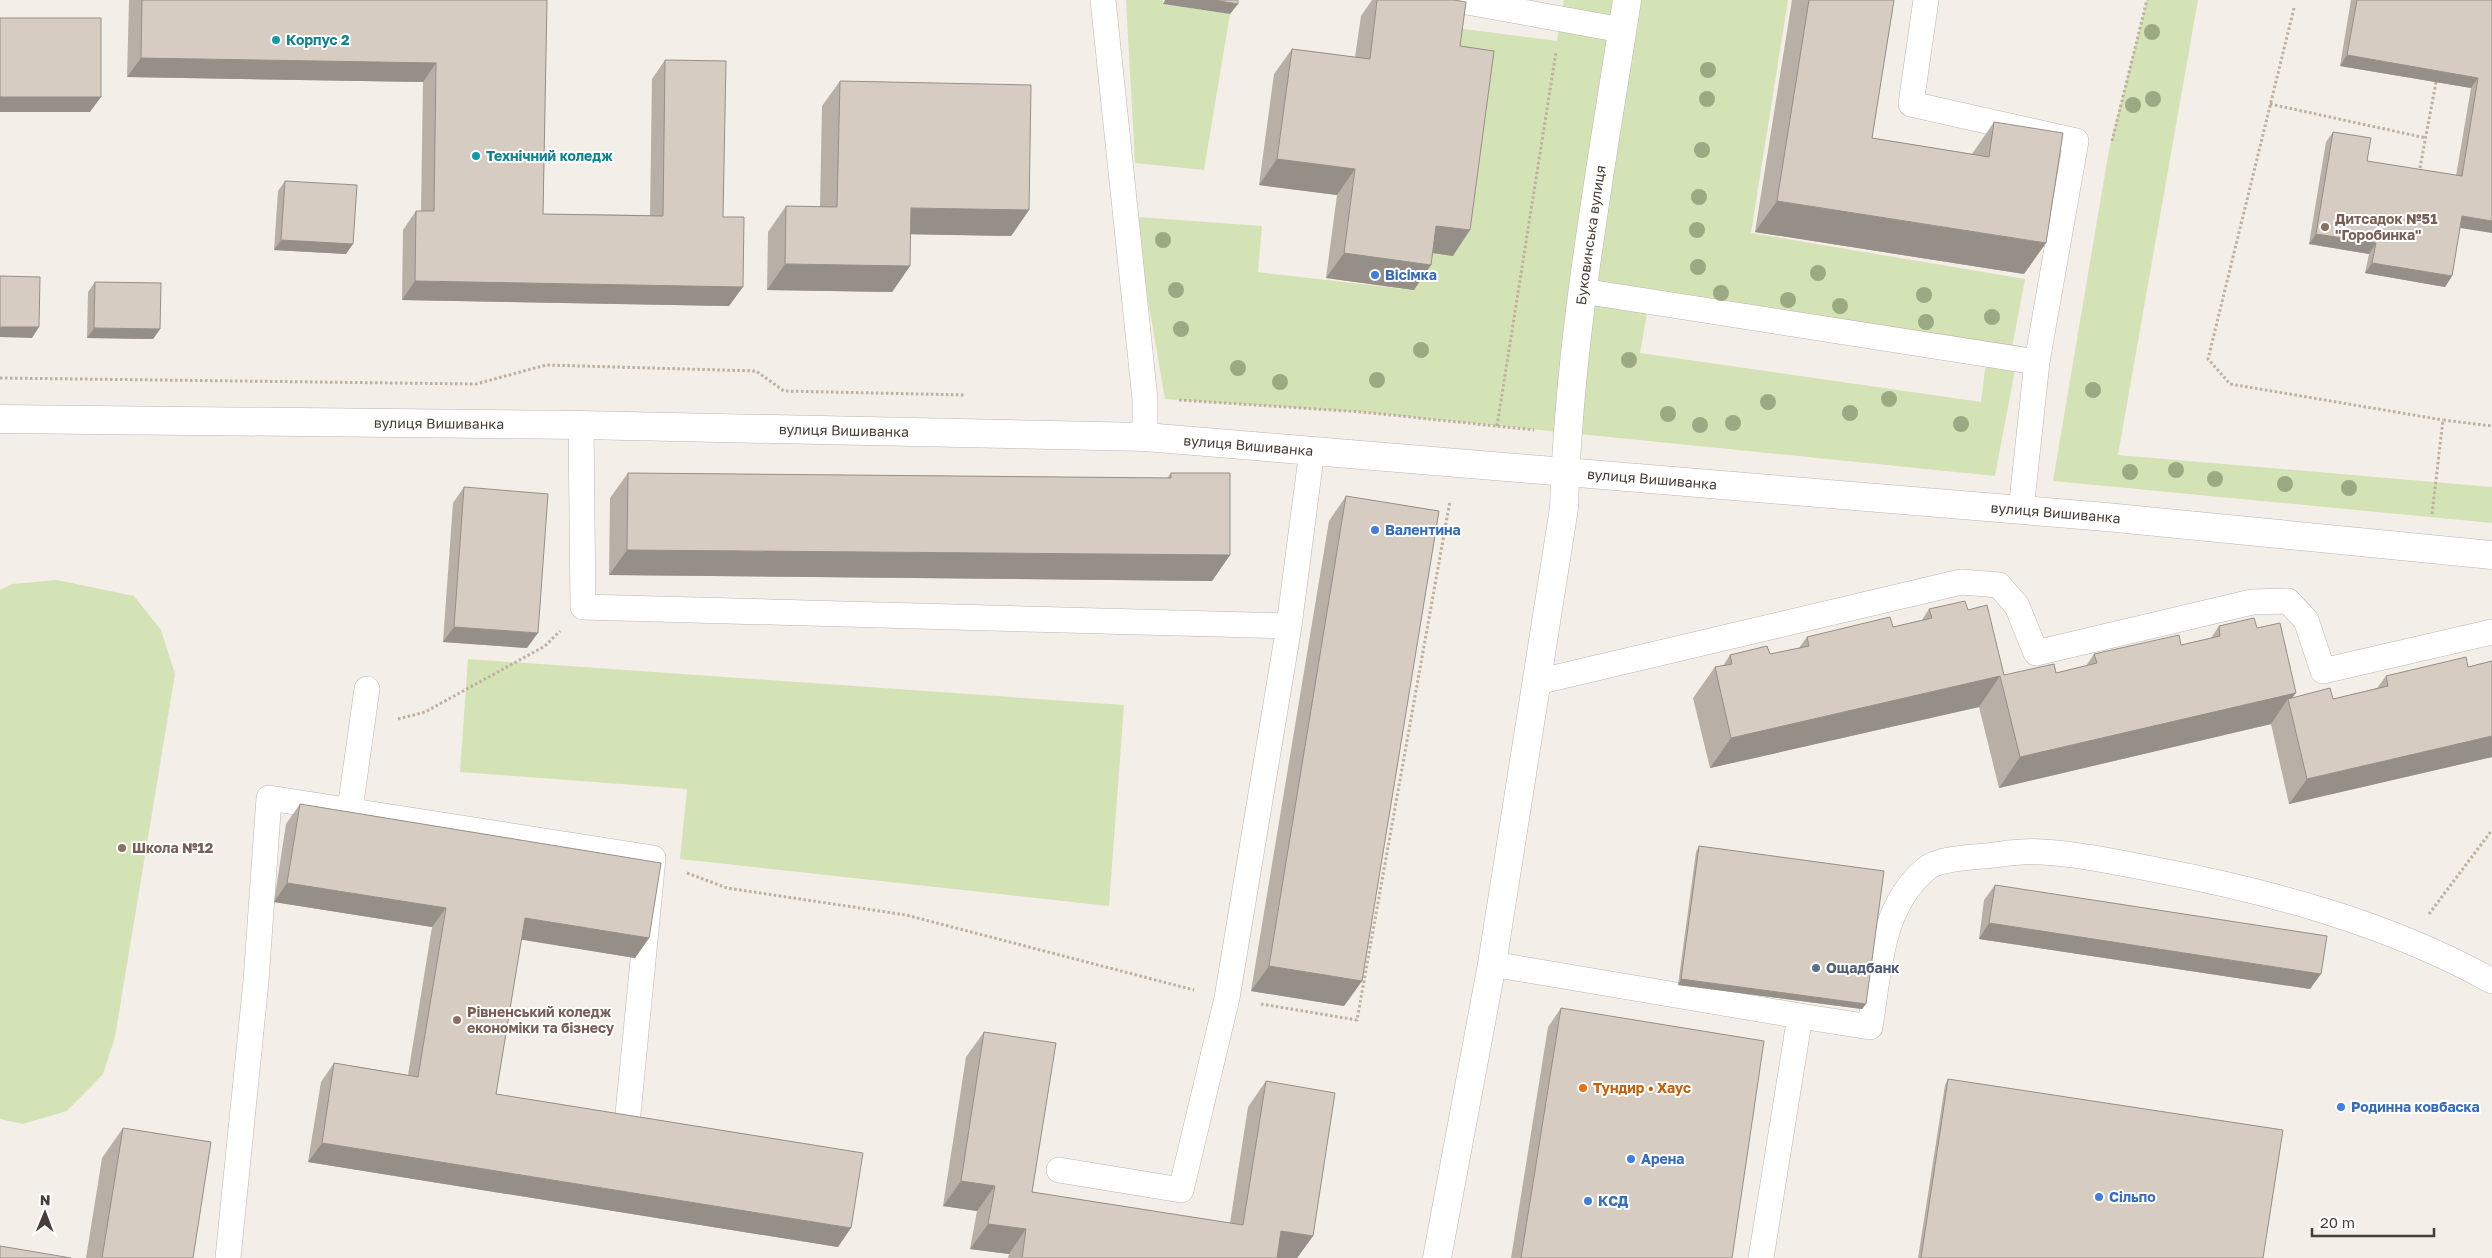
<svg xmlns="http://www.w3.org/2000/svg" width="2492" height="1258" font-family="'Golos Text',sans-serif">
  <rect width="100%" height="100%" fill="#f3eee8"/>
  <path fill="#d4e3b5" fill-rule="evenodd" d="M 1126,0 L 1163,0 L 1163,4 L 1230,14 L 1204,170 L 1135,163 Z
    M 1564,0 L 1788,0 L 1751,233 L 2025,279 L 2010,358 L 2017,359 L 1995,476 L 1362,412 L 1165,399 L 1141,259 L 1138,217 L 1262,226 L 1258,272 L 1413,290 L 1419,251 L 1453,255 L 1449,27 L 1557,41 ZM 1649,302 L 1987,354 L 1981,402 L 1640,353 Z
    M 2147,0 L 2198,0 L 2118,455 L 2492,487 L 2492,523 L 2053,481 L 2109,150 Z
    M 57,580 L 134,596 L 161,630 L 175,674 L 115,1037 L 103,1074 L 67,1111 L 23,1124 L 0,1119 L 0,590 L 12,584 Z
    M 468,659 L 1124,705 L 1109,906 L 680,859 L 687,789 L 460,772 Z"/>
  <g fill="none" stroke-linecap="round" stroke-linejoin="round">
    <defs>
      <path id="service" d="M 1103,0 L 1145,399 L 1145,437
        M 1456,0 L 1622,30
        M 1926,0 L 1911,104 L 2076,141 L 2037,362 L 2021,510
        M 1582,291 L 2037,362
        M 581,425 L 583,607 L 1289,626
        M 1537,682 L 1961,582 L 1999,585 L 2017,606 L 2036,653 L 2252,602 L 2288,601 L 2306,620 L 2323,671 L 2492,632
        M 350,809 L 367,689
        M 1492,964 L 1800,1016 L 1761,1258
        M 1800,1016 L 1870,1027 C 1879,973 1880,907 1926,869 C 1937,859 1971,857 1985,856 C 2004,854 2024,850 2042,852 C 2079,854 2116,862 2152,869 C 2268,891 2388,923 2492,981
        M 1059,1170 L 1181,1190 L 1227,998 L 1289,626 L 1312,450
        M 228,1258 L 256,981 L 269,798 L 653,858 L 628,1114"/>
      <g id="minor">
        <path id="s1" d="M 0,419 L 581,425 L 1145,437 L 2106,517 L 2492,555"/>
        <path id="s2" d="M 1437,1258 L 1492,964 L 1564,508 C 1569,337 1601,169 1627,0"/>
      </g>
    </defs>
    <use href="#service" stroke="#bdb5ac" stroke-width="26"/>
    <use href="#minor" stroke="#bdb5ac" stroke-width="29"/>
    <path stroke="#beaf9e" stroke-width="3" stroke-dasharray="2.5 2.5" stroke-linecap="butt" d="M 2294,8 L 2208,359 L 2230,384 L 2443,420
      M 2270,104 L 2426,138
      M 2112,141 L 2147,0
      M 2419,173 L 2436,82
      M 0,378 L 476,384 L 546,365 L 756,371 L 784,391 L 965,395
      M 1179,400 L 1362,412 L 1534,430
      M 1497,426 L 1556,52
      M 2432,514 L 2443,420 L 2492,426
      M 398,719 L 425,712 L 545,646 L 560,631
      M 687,873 L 727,888 L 906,915 L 1194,990
      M 2429,914 L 2492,830
      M 1261,1004 L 1357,1020 L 1450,501"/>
    <use href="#service" stroke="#fff" stroke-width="25"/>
    <use href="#minor" stroke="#fff" stroke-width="28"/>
  </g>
  <g fill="#9aaa82">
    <circle cx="2152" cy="32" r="8"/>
    <circle cx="1708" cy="70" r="8"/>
    <circle cx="1707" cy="99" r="8"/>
    <circle cx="2153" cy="99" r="8"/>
    <circle cx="2133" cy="105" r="8"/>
    <circle cx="1702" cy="150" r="8"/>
    <circle cx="1699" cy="197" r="8"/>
    <circle cx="1697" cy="230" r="8"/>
    <circle cx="1163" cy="240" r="8"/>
    <circle cx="1698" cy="267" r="8"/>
    <circle cx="1818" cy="273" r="8"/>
    <circle cx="1176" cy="290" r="8"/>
    <circle cx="1721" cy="293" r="8"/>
    <circle cx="1924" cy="295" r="8"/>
    <circle cx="1788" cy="300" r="8"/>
    <circle cx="1840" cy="306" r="8"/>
    <circle cx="1992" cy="317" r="8"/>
    <circle cx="1926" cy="322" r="8"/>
    <circle cx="1181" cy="329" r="8"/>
    <circle cx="1421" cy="350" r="8"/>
    <circle cx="1629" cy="360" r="8"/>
    <circle cx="1238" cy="368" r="8"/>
    <circle cx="1377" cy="380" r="8"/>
    <circle cx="1280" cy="382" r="8"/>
    <circle cx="2093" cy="390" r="8"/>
    <circle cx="1889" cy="399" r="8"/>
    <circle cx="1768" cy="402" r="8"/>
    <circle cx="1850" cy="413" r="8"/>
    <circle cx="1668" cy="414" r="8"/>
    <circle cx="1733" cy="423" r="8"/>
    <circle cx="1961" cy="424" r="8"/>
    <circle cx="1700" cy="425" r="8"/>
    <circle cx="2176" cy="470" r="8"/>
    <circle cx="2130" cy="472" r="8"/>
    <circle cx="2215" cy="479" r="8"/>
    <circle cx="2285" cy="484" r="8"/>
    <circle cx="2349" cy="488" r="8"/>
  </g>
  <path fill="#b8afa7" d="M 129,0 L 547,0 L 543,214 L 650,215 L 652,79 L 665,60 L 723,217 L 729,306 L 402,300 L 403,230 L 416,211 L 421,211 L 423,82 L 127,77 Z
    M 1372,0 L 1454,0 L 1460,46 L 1453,256 L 1433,253 L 1414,290 L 1326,278 L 1337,195 L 1259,185 L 1274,74 L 1292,49 L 1355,57 L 1361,16 Z
    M 1792,0 L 1894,0 L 1872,138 L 1972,154 L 1994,122 L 2024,274 L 1755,232 Z
    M 2351,0 L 2492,0 L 2460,228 L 2452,276 L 2445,287 L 2365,273 L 2369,254 L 2309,244 L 2326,142 L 2333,132 L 2367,161 L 2456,176 L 2471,88 L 2340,66 Z
    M 840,81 L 1029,210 L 1011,236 L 910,234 L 910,266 L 892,292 L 767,290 L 768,232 L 786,206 L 820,207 L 822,106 Z
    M 285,181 L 346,254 L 274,250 L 278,191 Z
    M 95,282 L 160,329 L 153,339 L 87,338 L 88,292 Z
    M 628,473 L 1167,478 L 1171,473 L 1230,555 L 1212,581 L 609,575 L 610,498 Z
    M 464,487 L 527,648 L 443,642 L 453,503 Z
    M 1346,496 L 1362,981 L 1344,1006 L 1251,991 L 1329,521 Z
    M 1929,609 L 1968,610 L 2004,675 L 2056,673 L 2086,666 L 2094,654 L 2181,645 L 2211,638 L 2219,626 L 2257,628 L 2293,698 L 2333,699 L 2377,688 L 2386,676 L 2468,667 L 2492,661 L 2492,757 L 2289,804 L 2271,724 L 1999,788 L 1979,707 L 1710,768 L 1693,698 L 1715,667 L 1723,666 L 1730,655 L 1770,654 L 1799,648 L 1807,637 L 1893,627 L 1922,620 Z
    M 300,804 L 649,938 L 635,958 L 521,939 L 496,1094 L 838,1247 L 308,1162 L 321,1082 L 334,1063 L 408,1075 L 432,927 L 274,902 L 286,824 Z
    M 1699,846 L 1866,1004 L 1862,1009 L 1678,985 L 1696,852 Z
    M 1995,885 L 2310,989 L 1979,939 L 1984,900 Z
    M 1561,1008 L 1732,1258 L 1511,1258 L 1548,1027 Z
    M 984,1032 L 1032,1192 L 1230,1223 L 1248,1107 L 1266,1081 L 1313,1236 L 1297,1258 L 1008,1258 L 1009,1254 L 970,1249 L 977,1211 L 943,1206 L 966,1057 Z
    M 1948,1079 L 2263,1258 L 1918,1258 L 1945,1085 Z
    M 123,1128 L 193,1258 L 86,1258 L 102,1158 Z"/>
  <path fill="#968f88" d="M 1165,0 L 1214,0 L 1238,4 L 1230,14 L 1163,4 Z
    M 2347,55 L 2478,78 L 2471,88 L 2340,66 Z
    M 141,58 L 436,63 L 423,82 L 127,77 Z
    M 0,97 L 101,97 L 90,112 L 0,112 Z
    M 1277,159 L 1355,169 L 1337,195 L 1259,185 Z
    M 1777,201 L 2046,243 L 2024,274 L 1755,232 Z
    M 911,208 L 1029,210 L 1011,236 L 893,234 Z
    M 2462,216 L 2492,221 L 2492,233 L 2454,227 Z
    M 1436,226 L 1470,230 L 1453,256 L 1419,251 Z
    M 2316,234 L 2376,243 L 2369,254 L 2309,244 Z
    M 281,240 L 353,244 L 346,254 L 274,250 Z
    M 1344,253 L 1431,265 L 1414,290 L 1326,278 Z
    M 2372,263 L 2452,276 L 2445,287 L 2365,273 Z
    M 785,264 L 910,266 L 892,292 L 767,290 Z
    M 415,281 L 743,287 L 729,306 L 402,300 Z
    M 0,327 L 39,327 L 32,338 L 0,337 Z
    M 94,328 L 160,329 L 153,339 L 87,338 Z
    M 627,550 L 1230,555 L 1212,581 L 609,575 Z
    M 454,627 L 538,633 L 527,648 L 443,642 Z
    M 2000,676 L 1979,707 L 1710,768 L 1731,738 Z
    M 2296,693 L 2289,702 L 2288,699 L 2271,724 L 1999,788 L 2020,757 Z
    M 2492,736 L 2492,757 L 2289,804 L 2307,779 Z
    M 287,883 L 446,908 L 432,927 L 274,902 Z
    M 525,918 L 649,938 L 635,958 L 511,938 Z
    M 1989,923 L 2321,974 L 2310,989 L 1979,939 Z
    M 1269,966 L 1362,981 L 1344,1006 L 1251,991 Z
    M 1681,979 L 1866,1004 L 1862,1009 L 1678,985 Z
    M 322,1143 L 851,1228 L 838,1247 L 308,1162 Z
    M 961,1181 L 995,1186 L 977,1211 L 943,1206 Z
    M 988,1224 L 1026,1229 L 1009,1254 L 970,1249 Z
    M 1281,1231 L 1313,1236 L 1297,1258 L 1271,1258 Z"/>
  <path fill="#d6ccc2" stroke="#968f88" d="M 142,0 L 547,0 L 543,214 L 663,216 L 665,60 L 726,61 L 723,217 L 744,217 L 743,287 L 415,281 L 416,211 L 434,211 L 436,63 L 141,58 Z
    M 1214,0 L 1238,0 L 1238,4 Z
    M 1377,0 L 1454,0 L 1466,2 L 1460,46 L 1494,51 L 1470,230 L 1436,226 L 1431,265 L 1344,253 L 1355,169 L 1277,159 L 1292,49 L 1370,59 Z
    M 1809,0 L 1894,0 L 1872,138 L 1989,157 L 1994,122 L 2063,133 L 2046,243 L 1777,201 Z
    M 2357,0 L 2492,0 L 2492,221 L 2462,216 L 2452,276 L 2372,263 L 2376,243 L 2316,234 L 2333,132 L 2371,138 L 2367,161 L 2462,176 L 2478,78 L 2347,55 Z
    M 0,18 L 101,18 L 101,97 L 0,97 Z
    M 840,81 L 1031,85 L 1029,210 L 911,208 L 910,266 L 785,264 L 786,206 L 837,207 Z
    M 285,181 L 357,185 L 353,244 L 281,240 Z
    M 0,276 L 40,277 L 39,327 L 0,327 Z
    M 95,282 L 161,283 L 160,329 L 94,328 Z
    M 628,473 L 1171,478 L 1171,473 L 1230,473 L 1230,555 L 627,550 Z
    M 464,487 L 548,494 L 538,633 L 454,627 Z
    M 1346,496 L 1439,511 L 1362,981 L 1269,966 Z
    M 1965,601 L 1968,610 L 1987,605 L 2004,675 L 2054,664 L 2056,673 L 2097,663 L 2094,654 L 2179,635 L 2181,645 L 2220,636 L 2219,626 L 2254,618 L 2257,628 L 2280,623 L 2296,693 L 2020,757 L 2000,676 L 1731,738 L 1715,667 L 1732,664 L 1730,655 L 1767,646 L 1770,654 L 1809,646 L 1807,637 L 1890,617 L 1893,627 L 1932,618 L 1929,609 Z
    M 2466,657 L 2468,667 L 2492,661 L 2492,736 L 2307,779 L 2288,699 L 2330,688 L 2333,699 L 2388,686 L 2386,676 Z
    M 300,804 L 661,863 L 649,938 L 525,918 L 496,1094 L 863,1153 L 851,1228 L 322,1143 L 334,1063 L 418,1077 L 446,908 L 287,883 Z
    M 1699,846 L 1884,871 L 1866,1004 L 1681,979 Z
    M 1995,885 L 2327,936 L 2321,974 L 1989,923 Z
    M 1561,1008 L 1764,1041 L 1732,1258 L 1521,1258 Z
    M 984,1032 L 1056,1043 L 1032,1192 L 1243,1225 L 1266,1081 L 1335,1093 L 1313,1236 L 1281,1231 L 1277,1258 L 1022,1258 L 1026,1229 L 988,1224 L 995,1186 L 961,1181 Z
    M 1948,1079 L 2283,1130 L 2263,1258 L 1921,1258 Z
    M 123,1128 L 211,1142 L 193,1258 L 102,1258 Z
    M 0,1246 L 71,1258 L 0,1258 Z"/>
  <g fill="#0f9aa8" stroke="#fff" stroke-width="2">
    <circle cx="276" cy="40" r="5"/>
    <circle cx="476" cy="156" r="5"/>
  </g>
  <g fill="#8d6e63" stroke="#fff" stroke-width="2">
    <circle cx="2325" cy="227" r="5"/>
    <circle cx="122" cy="848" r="5"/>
    <circle cx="457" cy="1020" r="5"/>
  </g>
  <g fill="#3f7fe0" stroke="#fff" stroke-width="2">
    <circle cx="1375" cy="275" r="5"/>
    <circle cx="1375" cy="530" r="5"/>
    <circle cx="2341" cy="1107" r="5"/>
    <circle cx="1631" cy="1159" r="5"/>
    <circle cx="2099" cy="1197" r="5"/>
    <circle cx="1588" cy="1201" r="5"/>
  </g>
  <circle fill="#5c6f8a" stroke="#fff" stroke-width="2" cx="1816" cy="968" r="5"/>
  <circle fill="#e8710a" stroke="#fff" stroke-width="2" cx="1583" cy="1088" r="5"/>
  <g text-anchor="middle" stroke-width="4" stroke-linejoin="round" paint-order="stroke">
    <g font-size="14" font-weight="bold" fill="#0d838f" stroke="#fff" text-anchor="start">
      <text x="286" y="45">Корпус 2</text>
      <text x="486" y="161">Технічний коледж</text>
    </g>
    <g font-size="14" font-weight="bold" fill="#785e54" stroke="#fff" text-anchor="start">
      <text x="2335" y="224">Дитсадок №51<tspan x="2335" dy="16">"Горобинка"</tspan></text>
      <text x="132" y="853">Школа №12</text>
      <text x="467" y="1017">Рівненський коледж<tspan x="467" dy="16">економіки та бізнесу</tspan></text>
    </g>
    <g font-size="14" fill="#463e37" stroke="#fff">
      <text dy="5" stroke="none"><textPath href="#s2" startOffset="1035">Буковинська вулиця</textPath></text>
      <text dy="5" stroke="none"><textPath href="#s1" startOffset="439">вулиця Вишиванка</textPath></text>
      <text dy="5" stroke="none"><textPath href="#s1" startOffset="844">вулиця Вишиванка</textPath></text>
      <text dy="5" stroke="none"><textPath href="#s1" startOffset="1249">вулиця Вишиванка</textPath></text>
      <text dy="5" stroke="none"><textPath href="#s1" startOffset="1654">вулиця Вишиванка</textPath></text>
      <text dy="5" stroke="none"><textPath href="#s1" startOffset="2059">вулиця Вишиванка</textPath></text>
    </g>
    <g font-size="14" font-weight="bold" fill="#366cbe" stroke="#fff" text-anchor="start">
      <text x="1385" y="280">Вiсiмка</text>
      <text x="1385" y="535">Валентина</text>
      <text x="2351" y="1112">Родинна ковбаска</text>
      <text x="1641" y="1164">Арена</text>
      <text x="2109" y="1202">Сільпо</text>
      <text x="1598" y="1206">КСД</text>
    </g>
    <g font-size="14" font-weight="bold" fill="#4e5e75" stroke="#fff" text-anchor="start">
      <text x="1826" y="973">Ощадбанк</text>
    </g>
    <g font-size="14" font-weight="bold" fill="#c56008" stroke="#fff" text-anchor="start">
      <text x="1593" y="1093">Тундир • Хаус</text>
    </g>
  </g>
  <g transform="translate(45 1213) rotate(1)" stroke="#ffffff" stroke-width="4" paint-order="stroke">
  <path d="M0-4L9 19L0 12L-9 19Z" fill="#463e37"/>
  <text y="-8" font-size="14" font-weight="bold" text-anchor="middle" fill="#463e37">N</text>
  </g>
  <path d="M2312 1228v8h122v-8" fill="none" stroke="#463e37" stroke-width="2.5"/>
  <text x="2320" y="1228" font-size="15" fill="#463e37" stroke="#ffffff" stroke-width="4" paint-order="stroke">20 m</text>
</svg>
